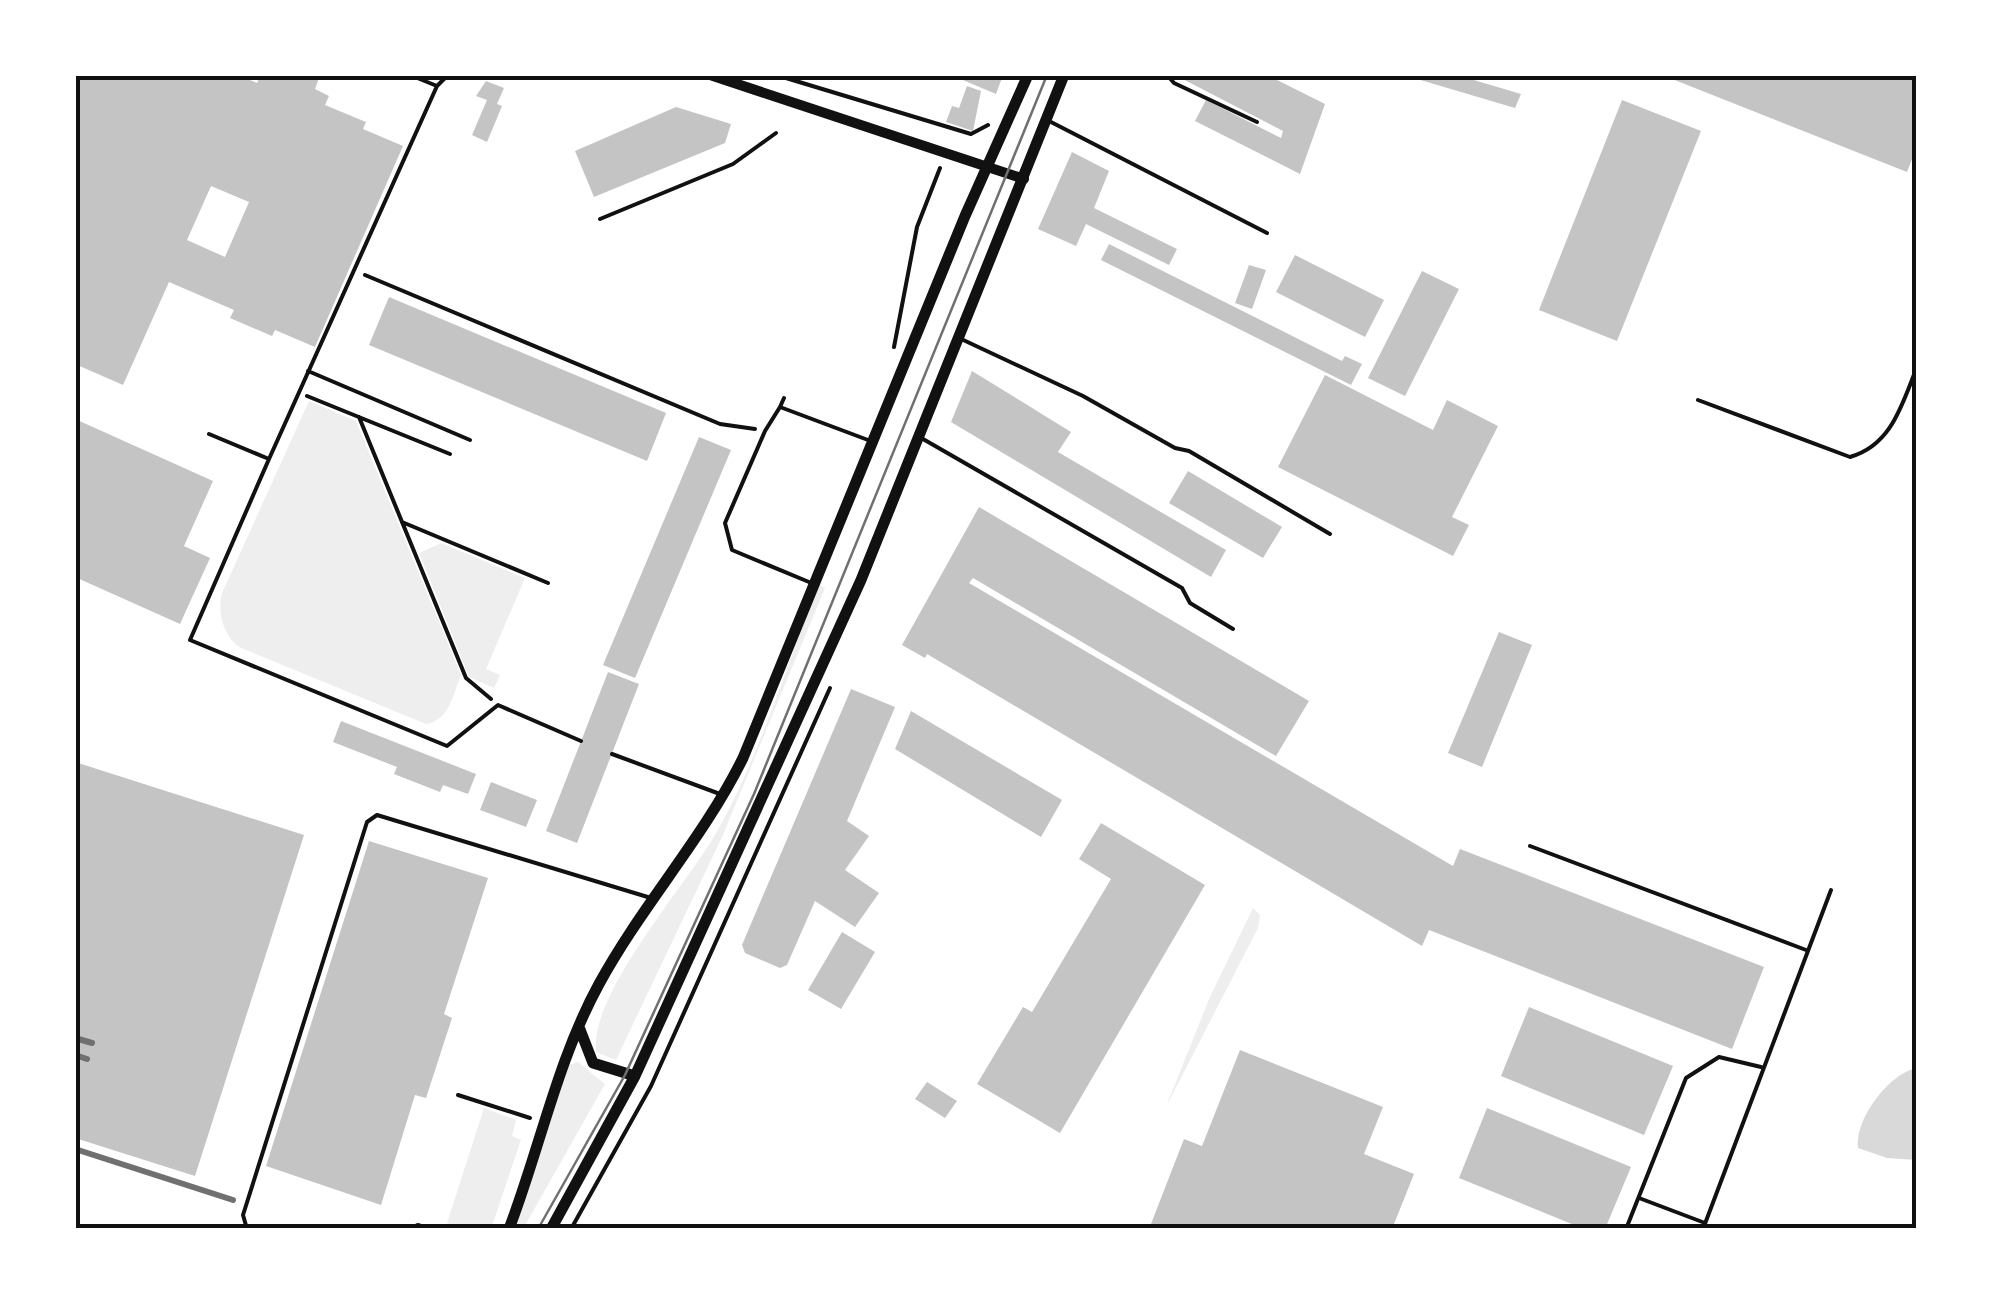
<svg xmlns="http://www.w3.org/2000/svg" width="1992" height="1304" font-family="'PT Sans Narrow',sans-serif">
  <rect width="100%" height="100%" fill="#fff"/>
  <path fill="#eee" d="M 309,401 L 356,421 L 461,675 C 453,694 449,721 426,724 L 239,647 C 223,635 217,612 222,593 Z
    M 441,543 L 525,578 L 486,669 L 500,675 L 494,688 L 469,677 L 419,553 Z
    M 819,584 L 825,588 L 722,837 L 616,1060 L 596,1052 C 589,997 682,889 712,840 C 757,765 786,666 819,584 Z
    M 1253,908 L 1260,915 L 1258,928 L 1166,1107 L 1209,999 Z
    M 578,1062 L 605,1084 L 523,1229 L 515,1229 L 569,1065 Z
    M 484,1108 L 516,1120 L 512,1136 L 521,1140 L 491,1229 L 461,1229 L 447,1223 Z"/>
  <path fill="#d9d9d9" d="M 1917,1068 L 1917,1160 L 1887,1158 L 1858,1148 C 1854,1120 1889,1073 1917,1068 Z"/>
  <path fill="#c4c4c4" fill-rule="evenodd" d="M 75,75 L 238,75 L 257,83 L 261,75 L 320,75 L 315,89 L 329,96 L 325,105 L 366,122 L 363,129 L 403,146 L 315,347 L 275,330 L 272,336 L 230,318 L 234,310 L 169,282 L 123,385 L 75,364 ZM 211,186 L 249,202 L 225,257 L 187,240 Z
    M 951,75 L 1003,75 L 996,94 Z
    M 1175,75 L 1267,75 L 1325,104 L 1300,174 L 1195,121 L 1206,100 L 1281,138 L 1283,131 Z
    M 1457,75 L 1521,94 L 1515,108 L 1407,76 Z
    M 1662,75 L 1900,75 L 1917,82 L 1917,146 L 1907,172 Z
    M 486,81 L 504,88 L 497,104 L 502,106 L 487,142 L 472,135 L 487,100 L 476,96 Z
    M 967,86 L 981,91 L 973,131 L 946,122 L 952,106 L 959,108 Z
    M 1622,100 L 1701,131 L 1617,341 L 1539,310 Z
    M 676,107 L 731,124 L 725,143 L 594,197 L 575,151 Z
    M 1072,152 L 1109,171 L 1094,208 L 1177,249 L 1169,265 L 1086,224 L 1076,246 L 1038,229 Z
    M 1109,244 L 1342,361 L 1345,356 L 1362,364 L 1351,385 L 1101,260 Z
    M 1295,255 L 1384,300 L 1365,337 L 1276,292 Z
    M 1249,265 L 1266,270 L 1252,309 L 1235,303 Z
    M 1422,271 L 1459,289 L 1405,396 L 1368,378 Z
    M 389,297 L 666,413 L 647,461 L 369,345 Z
    M 972,371 L 1071,432 L 1058,452 L 1226,550 L 1211,577 L 951,422 Z
    M 1325,375 L 1433,430 L 1447,400 L 1498,426 L 1452,517 L 1469,525 L 1453,556 L 1278,467 Z
    M 75,419 L 213,481 L 184,546 L 210,558 L 180,624 L 75,577 Z
    M 699,437 L 731,450 L 635,678 L 603,665 Z
    M 1188,471 L 1282,527 L 1263,558 L 1169,503 Z
    M 979,507 L 1309,701 L 1276,756 L 973,578 L 969,583 L 1453,866 L 1460,849 L 1764,967 L 1732,1049 L 1429,930 L 1422,946 L 927,654 L 925,658 L 902,645 Z
    M 1499,632 L 1532,645 L 1482,767 L 1448,753 Z
    M 608,672 L 639,684 L 577,843 L 546,831 Z
    M 851,689 L 895,707 L 847,821 L 869,836 L 845,870 L 879,893 L 855,927 L 815,901 L 787,965 L 780,968 L 745,953 L 742,945 Z
    M 911,711 L 1062,800 L 1041,837 L 895,749 Z
    M 341,721 L 476,774 L 468,794 L 443,785 L 440,792 L 394,774 L 397,767 L 333,742 Z
    M 75,762 L 304,835 L 195,1176 L 75,1138 Z
    M 491,782 L 537,800 L 526,827 L 480,810 Z
    M 1101,823 L 1205,885 L 1060,1133 L 977,1084 L 1023,1007 L 1032,1012 L 1111,879 L 1079,859 Z
    M 369,841 L 488,878 L 444,1014 L 452,1018 L 426,1098 L 415,1095 L 381,1205 L 266,1166 Z
    M 842,932 L 875,952 L 841,1009 L 808,990 Z
    M 1529,1007 L 1673,1066 L 1644,1135 L 1501,1076 Z
    M 1240,1050 L 1383,1107 L 1364,1154 L 1414,1174 L 1392,1229 L 1149,1229 L 1184,1139 L 1202,1146 Z
    M 927,1082 L 957,1101 L 945,1118 L 915,1099 Z
    M 1487,1108 L 1631,1167 L 1605,1229 L 1584,1229 L 1459,1178 Z"/>
  <g fill="none" stroke-linecap="round" stroke-linejoin="round">
    <path stroke="#111" stroke-width="4" d="M 776,75 L 971,134 L 988,125
      M 365,275 L 720,424 L 755,429
      M 894,347 L 917,227 L 940,168
      M 307,396 L 450,454
      M 359,417 L 466,678 L 491,699
      M 402,522 L 548,583
      M 458,1095 L 530,1118
      M 571,1229 L 651,1086 L 830,688"/>
    <path stroke="#111" stroke-width="4" d="M 410,75 L 437,86 L 448,75
      M 1167,75 L 1174,83 L 1257,122
      M 1051,122 L 1267,233
      M 600,219 L 733,164 L 776,133
      M 959,338 L 1083,396 L 1175,448 L 1189,451 L 1330,534
      M 308,371 L 470,440
      M 784,398 L 780,407 L 868,440
      M 1698,400 L 1850,457 C 1892,445 1902,404 1917,367
      M 780,407 L 765,431 L 725,523 L 732,550 L 809,582
      M 209,434 L 269,459 L 437,86
      M 923,439 L 1182,588 L 1190,603 L 1233,629
      M 269,459 L 190,640 L 447,746 L 498,705 L 581,741
      M 612,754 L 720,794
      M 1530,846 L 1806,950
      M 1639,1198 L 1705,1223
      M 247,1229 L 243,1215 L 367,822 L 377,815 L 651,898
      M 1626,1229 L 1686,1078 L 1719,1057 L 1761,1067
      M 1703,1229 L 1831,890"/>
    <path stroke="#111" stroke-width="8" d="M 418,1227 L 424,1229"/>
    <path stroke="#111" stroke-width="10" d="M 710,75 L 1024,179"/>
    <path stroke="#111" stroke-width="11" d="M 579,1027 L 593,1063 L 635,1076
      M 509,1229 C 540,1148 557,1061 599,984 C 642,905 703,839 743,758 L 965,216 L 1028,75
      M 551,1229 L 635,1076 L 861,580 L 1064,75"/>
    <path stroke="#707070" stroke-width="2.5" d="M 538,1229 L 625,1075 L 754,794 L 1047,75"/>
    <path stroke="#707070" stroke-width="6" d="M 75,1038 L 92,1043
      M 75,1055 L 87,1059
      M 75,1149 L 233,1200"/>
  </g>
  <rect width="1992" height="1304" fill="none" stroke="#ffffff" stroke-width="155"/>
  <rect x="78" y="78" width="1836" height="1148" fill="none" stroke="#111" stroke-width="4"/>
</svg>
